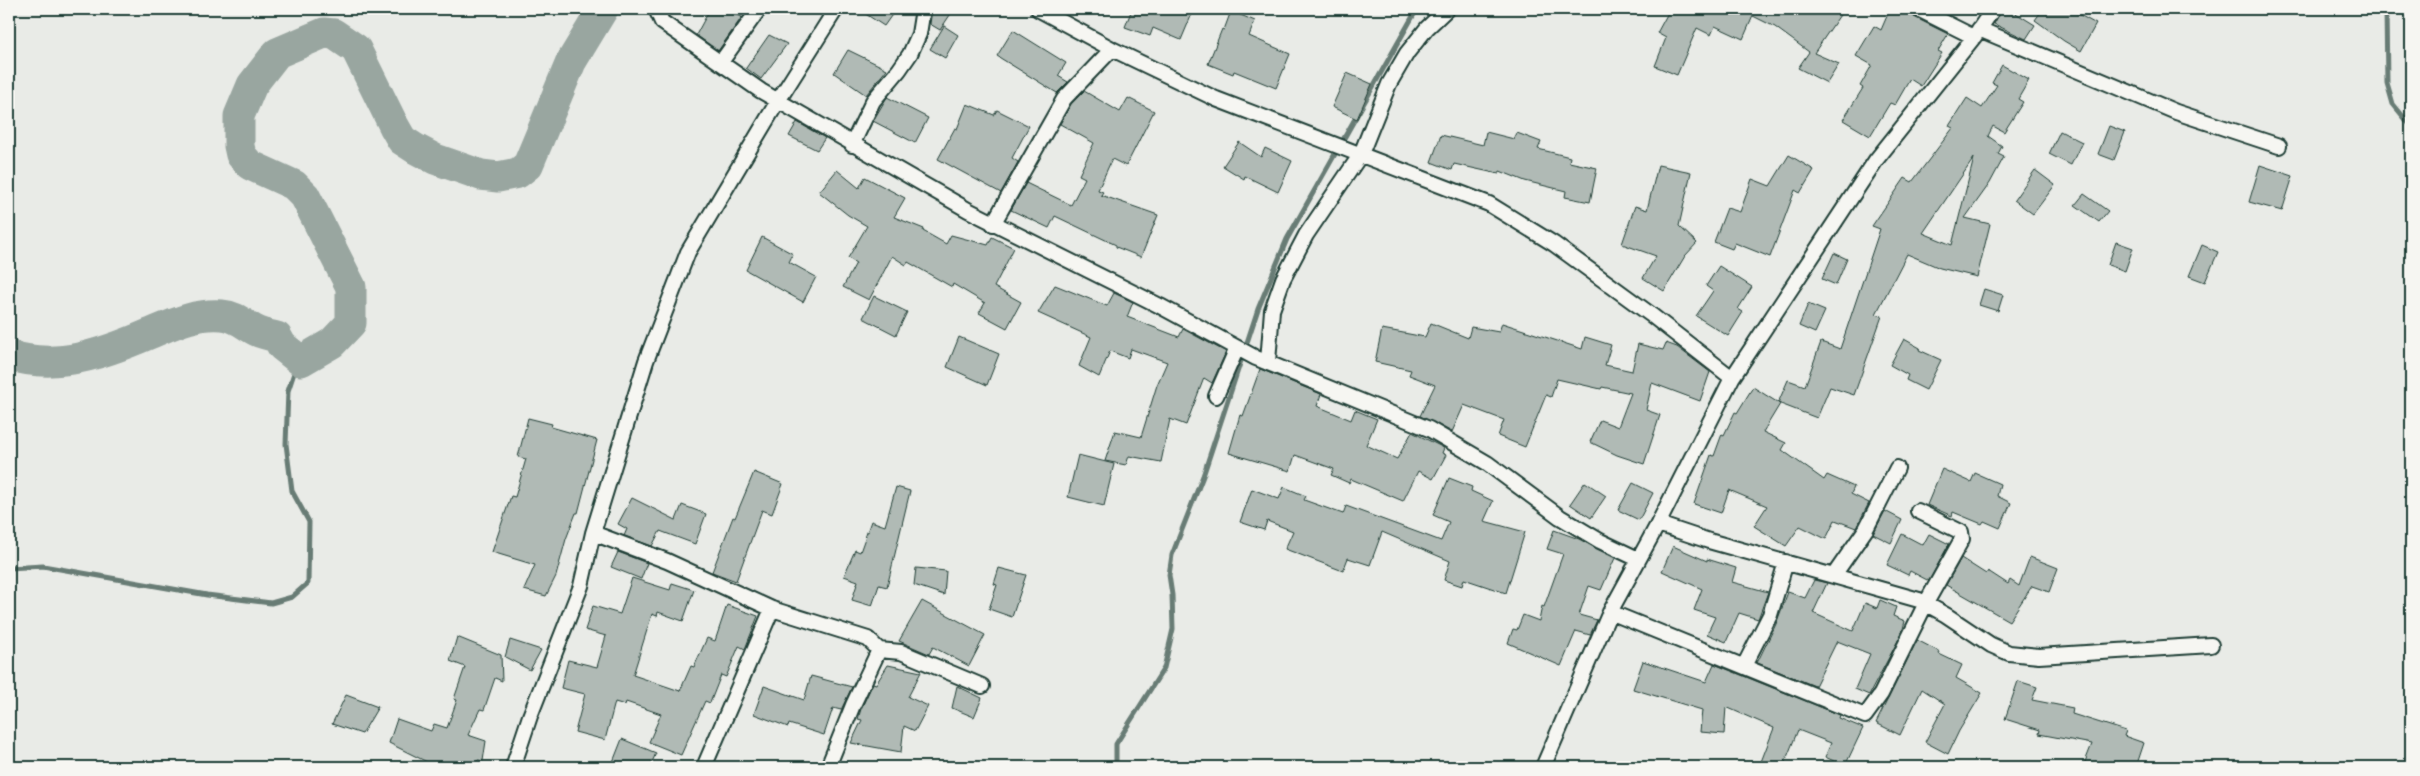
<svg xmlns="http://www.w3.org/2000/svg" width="2420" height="776" font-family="Sriracha,sans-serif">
  <rect width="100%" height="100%" fill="#e9ebe7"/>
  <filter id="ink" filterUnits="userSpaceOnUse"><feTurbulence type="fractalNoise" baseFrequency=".02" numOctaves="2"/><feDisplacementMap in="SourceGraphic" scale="10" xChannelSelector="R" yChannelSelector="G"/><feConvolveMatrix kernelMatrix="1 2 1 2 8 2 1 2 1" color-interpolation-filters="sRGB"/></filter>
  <g filter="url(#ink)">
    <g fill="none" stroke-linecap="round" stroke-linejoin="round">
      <path stroke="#687c75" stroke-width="5" d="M 2386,9 L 2387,83 L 2393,104 L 2411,126
        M 9,568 L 43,566 L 207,595 L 271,603 L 292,597 L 308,583 L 309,522 L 292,491 L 286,444 L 288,391 L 296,367 L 301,361
        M 1116,767 L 1116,744 L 1164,668 L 1173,629 L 1172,595 L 1169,575 L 1172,555 L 1203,476 L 1258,309 L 1287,239 L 1417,9"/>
      <path stroke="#99a6a0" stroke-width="31" d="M 9,355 C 56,371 105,353 149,334 C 173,324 195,313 222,315 C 238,316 245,326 259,332 C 265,334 271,336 277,337 L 282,346 L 301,361 L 332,343 L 351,323 L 351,287 L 305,196 L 294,185 L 250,165 L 241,155 L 239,146 L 239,116 L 252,85 L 277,53 L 324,33 L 334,34 L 356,49 L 394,126 L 402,140 L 416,149 L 435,159 L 481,175 L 498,177 L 518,173 L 528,165 L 571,62 L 603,9"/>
    </g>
    <path fill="#b0bab5" stroke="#1f3d34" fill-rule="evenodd" d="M 710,9 L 725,9 L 742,17 L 718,51 L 696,35 Z
      M 858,9 L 896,9 L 884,26 Z
      M 932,9 L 954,9 L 940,30 L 930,24 Z
      M 1132,9 L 1194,9 L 1181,40 L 1153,28 L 1150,36 L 1125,27 Z
      M 1670,9 L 1844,9 L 1814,53 L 1839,64 L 1827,83 L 1798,68 L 1809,52 L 1775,27 L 1753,16 L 1743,39 L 1715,26 L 1711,35 L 1697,28 L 1677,75 L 1655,66 L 1666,38 L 1657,33 Z
      M 1890,9 L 1909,9 L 1914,17 L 1948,34 L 1938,51 L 1942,53 L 1921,86 L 1910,79 L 1895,105 L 1890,103 L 1870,136 L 1843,120 L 1863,88 L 1860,86 L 1872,65 L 1856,56 L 1874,26 L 1881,30 Z
      M 2002,9 L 2009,9 L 2035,25 L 2026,39 L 1994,24 Z
      M 2043,9 L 2069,9 L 2096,24 L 2081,51 L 2064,41 L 2035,20 Z
      M 1231,11 L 1255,21 L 1249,36 L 1290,54 L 1276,88 L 1234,71 L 1233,74 L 1208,64 L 1222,29 L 1224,30 Z
      M 944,26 L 958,35 L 945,58 L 930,49 Z
      M 1013,30 L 1066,63 L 1058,76 L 1068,82 L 1057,93 L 997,56 Z
      M 769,35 L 787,44 L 761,79 L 746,68 Z
      M 848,50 L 887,69 L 866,95 L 834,73 Z
      M 2002,65 L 2029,80 L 2018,99 L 2023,102 L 2004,132 L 1993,126 L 1988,136 L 2002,146 L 1998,154 L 2004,157 L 1990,183 L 1965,218 L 1990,224 L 1977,277 L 1940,268 L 1907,254 L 1876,314 L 1882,316 L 1854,395 L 1830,387 L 1817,418 L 1778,403 L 1788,380 L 1805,386 L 1821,342 L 1840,349 L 1880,229 L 1872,226 L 1905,178 L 1912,182 L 1953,128 L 1949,126 L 1967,98 L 1982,108 L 1997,85 L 1992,83 ZM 1974,158 L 1952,245 L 1923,233 Z
      M 1347,73 L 1372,84 L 1357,119 L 1332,107 Z
      M 1084,91 L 1120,112 L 1128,98 L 1154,111 L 1126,166 L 1112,159 L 1098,190 L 1103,192 L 1101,195 L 1158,215 L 1141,257 L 1116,247 L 1116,245 L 1055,216 L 1049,228 L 1011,210 L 1026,183 L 1071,205 L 1085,178 L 1079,175 L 1094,143 L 1060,124 L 1071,104 Z
      M 887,97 L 928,118 L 915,143 L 873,121 Z
      M 967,104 L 994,115 L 997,110 L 1029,126 L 1012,158 L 1018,162 L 1001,193 L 938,159 L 955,128 L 957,129 Z
      M 797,122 L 825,138 L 817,150 L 789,136 Z
      M 2109,126 L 2125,132 L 2114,160 L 2098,154 Z
      M 2060,131 L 2082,142 L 2071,165 L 2049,154 Z
      M 1486,132 L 1514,139 L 1517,133 L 1541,142 L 1538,149 L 1570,157 L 1569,162 L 1597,168 L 1590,202 L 1565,197 L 1566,191 L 1525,181 L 1500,171 L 1499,174 L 1454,164 L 1452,170 L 1431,162 L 1441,135 L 1483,145 Z
      M 1239,142 L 1261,157 L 1265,148 L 1292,161 L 1278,192 L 1245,176 L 1244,179 L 1223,166 Z
      M 1789,155 L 1814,170 L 1800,193 L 1795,190 L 1770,257 L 1735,243 L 1732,249 L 1714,242 L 1727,208 L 1740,212 L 1752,179 L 1770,186 Z
      M 1658,165 L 1691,172 L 1679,226 L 1697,243 L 1685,256 L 1664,291 L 1643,278 L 1656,256 L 1622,244 L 1635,206 L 1647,210 Z
      M 2260,165 L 2293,176 L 2282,211 L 2249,202 Z
      M 837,170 L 859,188 L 865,177 L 905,198 L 894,217 L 924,229 L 923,231 L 946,244 L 951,235 L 988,245 L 992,237 L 1014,248 L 994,287 L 1021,302 L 1007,328 L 979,313 L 985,303 L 953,284 L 952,287 L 908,262 L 906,265 L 892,256 L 869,300 L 843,287 L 856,263 L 848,258 L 867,226 L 848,215 L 819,192 Z
      M 2035,170 L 2055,185 L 2033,214 L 2014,200 Z
      M 2084,194 L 2108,211 L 2099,222 L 2075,205 Z
      M 762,237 L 793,254 L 789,262 L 816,277 L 803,302 L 746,270 Z
      M 2116,242 L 2133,248 L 2125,271 L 2108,265 Z
      M 2202,245 L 2218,252 L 2205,282 L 2189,276 Z
      M 1834,253 L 1847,259 L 1836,285 L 1822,279 Z
      M 1719,266 L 1752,287 L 1738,309 L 1743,312 L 1728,336 L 1696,316 L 1713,291 L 1706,286 Z
      M 1055,285 L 1107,306 L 1114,293 L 1133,302 L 1127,317 L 1179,337 L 1183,329 L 1226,352 L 1212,383 L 1204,378 L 1186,425 L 1170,419 L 1161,462 L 1129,456 L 1126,465 L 1105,461 L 1115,431 L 1141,437 L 1157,385 L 1167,362 L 1131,349 L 1128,358 L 1110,351 L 1099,377 L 1079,366 L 1091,337 L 1038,313 Z
      M 1984,289 L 2003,295 L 1998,311 L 1979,305 Z
      M 874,296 L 907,312 L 896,335 L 863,318 Z
      M 1808,304 L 1825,311 L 1815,333 L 1799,326 Z
      M 1431,323 L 1468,338 L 1471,327 L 1499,332 L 1502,323 L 1582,349 L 1585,337 L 1611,345 L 1605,365 L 1632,371 L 1638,344 L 1663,350 L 1666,343 L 1677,347 L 1710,372 L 1700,401 L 1652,383 L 1646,410 L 1660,415 L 1644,464 L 1617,455 L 1590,442 L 1600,420 L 1618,427 L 1631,393 L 1602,387 L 1601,389 L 1557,379 L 1551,397 L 1546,395 L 1525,447 L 1498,436 L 1504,420 L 1464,405 L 1452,432 L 1420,416 L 1435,385 L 1409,375 L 1411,370 L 1375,362 L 1382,329 L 1425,337 Z
      M 959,337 L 999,354 L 987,385 L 947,367 Z
      M 1904,339 L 1920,348 L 1919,350 L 1941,360 L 1926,390 L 1906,380 L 1908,375 L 1890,365 Z
      M 1260,369 L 1321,394 L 1317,406 L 1351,420 L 1355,410 L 1377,419 L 1366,445 L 1397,459 L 1412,432 L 1444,448 L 1442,453 L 1446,455 L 1433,479 L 1418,471 L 1403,501 L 1351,479 L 1349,483 L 1331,475 L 1334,469 L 1295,455 L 1290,471 L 1229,453 L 1240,415 L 1243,416 Z
      M 1753,387 L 1780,404 L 1763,432 L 1786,443 L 1782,450 L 1824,480 L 1827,475 L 1854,487 L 1851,494 L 1869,503 L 1856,528 L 1835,520 L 1826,539 L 1800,526 L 1786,546 L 1754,526 L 1767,506 L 1729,490 L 1721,513 L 1694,504 L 1711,455 L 1714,456 L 1722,434 L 1724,435 L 1735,412 L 1737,413 Z
      M 528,418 L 552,424 L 551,427 L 597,440 L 578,513 L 576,513 L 566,539 L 556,576 L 546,596 L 524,590 L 535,565 L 492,552 L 511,496 L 515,497 L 526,459 L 518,457 Z
      M 1078,455 L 1114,464 L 1104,506 L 1068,497 Z
      M 1942,469 L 1971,482 L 1975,473 L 2000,484 L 1997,496 L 2011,503 L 2000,528 L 1984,521 L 1982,524 L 1953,512 L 1952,516 L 1927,505 Z
      M 754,472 L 783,484 L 772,514 L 762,510 L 736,581 L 712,572 L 733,517 L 735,518 Z
      M 1449,478 L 1472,487 L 1471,491 L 1493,501 L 1484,521 L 1525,532 L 1506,593 L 1464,579 L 1462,586 L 1444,580 L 1450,561 L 1382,532 L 1370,565 L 1348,558 L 1343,571 L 1285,549 L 1293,531 L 1267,521 L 1264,530 L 1240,522 L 1252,489 L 1279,499 L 1284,487 L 1306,496 L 1304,500 L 1343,514 L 1346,506 L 1441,541 L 1449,522 L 1433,515 Z
      M 1585,482 L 1606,496 L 1591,518 L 1570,504 Z
      M 1633,483 L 1653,493 L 1639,520 L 1618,510 Z
      M 896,487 L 910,491 L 887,587 L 879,585 L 872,606 L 852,600 L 858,581 L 844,576 L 855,550 L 860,552 L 871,521 L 885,526 Z
      M 632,498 L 676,520 L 682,505 L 706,514 L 695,544 L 660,531 L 652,546 L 624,536 L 627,529 L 618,524 Z
      M 1885,511 L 1902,520 L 1891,543 L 1873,534 Z
      M 1554,530 L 1579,539 L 1615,558 L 1601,590 L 1589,586 L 1579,615 L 1597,620 L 1590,635 L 1576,631 L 1561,666 L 1508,643 L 1513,629 L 1517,630 L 1523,615 L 1539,621 L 1542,606 L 1544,607 L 1563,554 L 1547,549 Z
      M 1902,534 L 1923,545 L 1929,534 L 1949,544 L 1929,581 L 1910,571 L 1908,575 L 1887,565 Z
      M 1673,546 L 1707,561 L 1707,559 L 1736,568 L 1732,582 L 1768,592 L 1758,619 L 1739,613 L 1726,642 L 1707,634 L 1715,617 L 1694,610 L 1702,589 L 1662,571 Z
      M 618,552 L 647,563 L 641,579 L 611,567 Z
      M 2030,557 L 2058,568 L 2049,592 L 2032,586 L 2009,621 L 1946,585 L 1961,558 L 1986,574 L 1988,571 L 2008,584 L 2010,580 L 2019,586 Z
      M 916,568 L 946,571 L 944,595 L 914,585 Z
      M 999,568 L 1026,575 L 1012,617 L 989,609 L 997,585 L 994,584 Z
      M 632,578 L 670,590 L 672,583 L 694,590 L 683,621 L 658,612 L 657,616 L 652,614 L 633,675 L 680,691 L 691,666 L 694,667 L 707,638 L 715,641 L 727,605 L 758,616 L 745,649 L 739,646 L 726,677 L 721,675 L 710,703 L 705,701 L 681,755 L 649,742 L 661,714 L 626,702 L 625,705 L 615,702 L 605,740 L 575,732 L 585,694 L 561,688 L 568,660 L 597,667 L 606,636 L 585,630 L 593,606 L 620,614 Z
      M 1814,580 L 1827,583 L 1813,613 L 1853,631 L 1865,603 L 1877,608 L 1880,600 L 1896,607 L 1893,616 L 1905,621 L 1902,633 L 1869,695 L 1855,689 L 1870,654 L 1837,641 L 1815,686 L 1757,663 L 1776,624 L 1788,592 L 1805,598 Z
      M 922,601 L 985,635 L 969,666 L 933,647 L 929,654 L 899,641 Z
      M 457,637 L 501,655 L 502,681 L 495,678 L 484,710 L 480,709 L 468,735 L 486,741 L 483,761 L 478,760 L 475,767 L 425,767 L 427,762 L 389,743 L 397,719 L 431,731 L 434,724 L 447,728 L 457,700 L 454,699 L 465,667 L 450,661 Z
      M 510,640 L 541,650 L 530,670 L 505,657 Z
      M 1917,640 L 1940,652 L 1939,654 L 1962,665 L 1956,678 L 1982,693 L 1959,731 L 1948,754 L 1925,742 L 1945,704 L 1922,689 L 1900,735 L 1876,723 Z
      M 1643,661 L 1706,682 L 1714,664 L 1840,715 L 1839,718 L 1863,728 L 1845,766 L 1825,757 L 1831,743 L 1798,730 L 1783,767 L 1759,767 L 1774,728 L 1726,707 L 1724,734 L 1700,732 L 1702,710 L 1633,689 Z
      M 888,665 L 921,672 L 908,697 L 928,706 L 915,731 L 904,726 L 901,752 L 851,743 L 862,720 L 858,719 L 861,709 L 873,683 L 876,684 Z
      M 811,676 L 852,687 L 841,710 L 833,708 L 824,735 L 789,724 L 788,727 L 754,714 L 764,686 L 804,700 Z
      M 2018,681 L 2037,687 L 2032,700 L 2073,708 L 2072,714 L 2126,731 L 2124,736 L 2144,743 L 2136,767 L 2083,767 L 2092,744 L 2039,734 L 2040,730 L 2005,719 Z
      M 957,686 L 982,698 L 974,717 L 952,708 Z
      M 346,695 L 378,707 L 362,734 L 332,724 Z
      M 622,739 L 656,753 L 650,767 L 611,767 Z"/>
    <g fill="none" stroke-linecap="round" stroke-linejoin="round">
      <defs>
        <path id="street" d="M 656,9 L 662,22 L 761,91 L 968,210 L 1160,306 L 1256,358 L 1429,429 L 1487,463 L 1560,517 L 1600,541 L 1638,559
          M 1038,9 L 1112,49 L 1216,99 L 1489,204 L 1554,244 L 1650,314 L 1732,378
          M 1918,9 L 1974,37
          M 1979,29 L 2176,112 L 2279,146
          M 721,62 L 759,9
          M 852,145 L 873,101 L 899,70 L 910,54 L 919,34 L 923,9
          M 993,224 L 1064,99 L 1112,49
          M 1268,362 L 1272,310 L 1283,279 L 1306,235 L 1361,154 L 1389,84 L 1407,53 L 1427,28 L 1447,9
          M 1216,396 L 1237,348
          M 1658,524 L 1709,541 L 1919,600 L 1946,615 L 1991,645 L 2009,653 L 2039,656 L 2211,645
          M 593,533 L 667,561 L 772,609 L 868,639 L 879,650 L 901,652 L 982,686
          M 1834,575 L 1866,529 L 1897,468
          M 1610,612 L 1865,716 L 1881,694 L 1926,603 L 1962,539 L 1961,532 L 1918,511
          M 1744,666 L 1770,615 L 1786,562
          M 513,767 L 530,716 L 581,586 L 593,533 L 646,361 L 688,252 L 778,101 L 836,9
          M 704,767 L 772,609
          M 828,767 L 853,705 L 879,650
          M 1543,767 L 1610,612 L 1658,524 L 1732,378 L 1876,160 L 1974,37 L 1993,9"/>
      </defs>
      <use href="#street" stroke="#1f3d34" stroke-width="18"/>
      <use href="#street" stroke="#f6f6f2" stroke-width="14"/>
    </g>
  </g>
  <rect width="2420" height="776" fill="none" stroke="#f6f6f2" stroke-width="30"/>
  <rect x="15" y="15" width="2390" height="746" fill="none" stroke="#1f3d34" stroke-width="2" filter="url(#ink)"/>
</svg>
